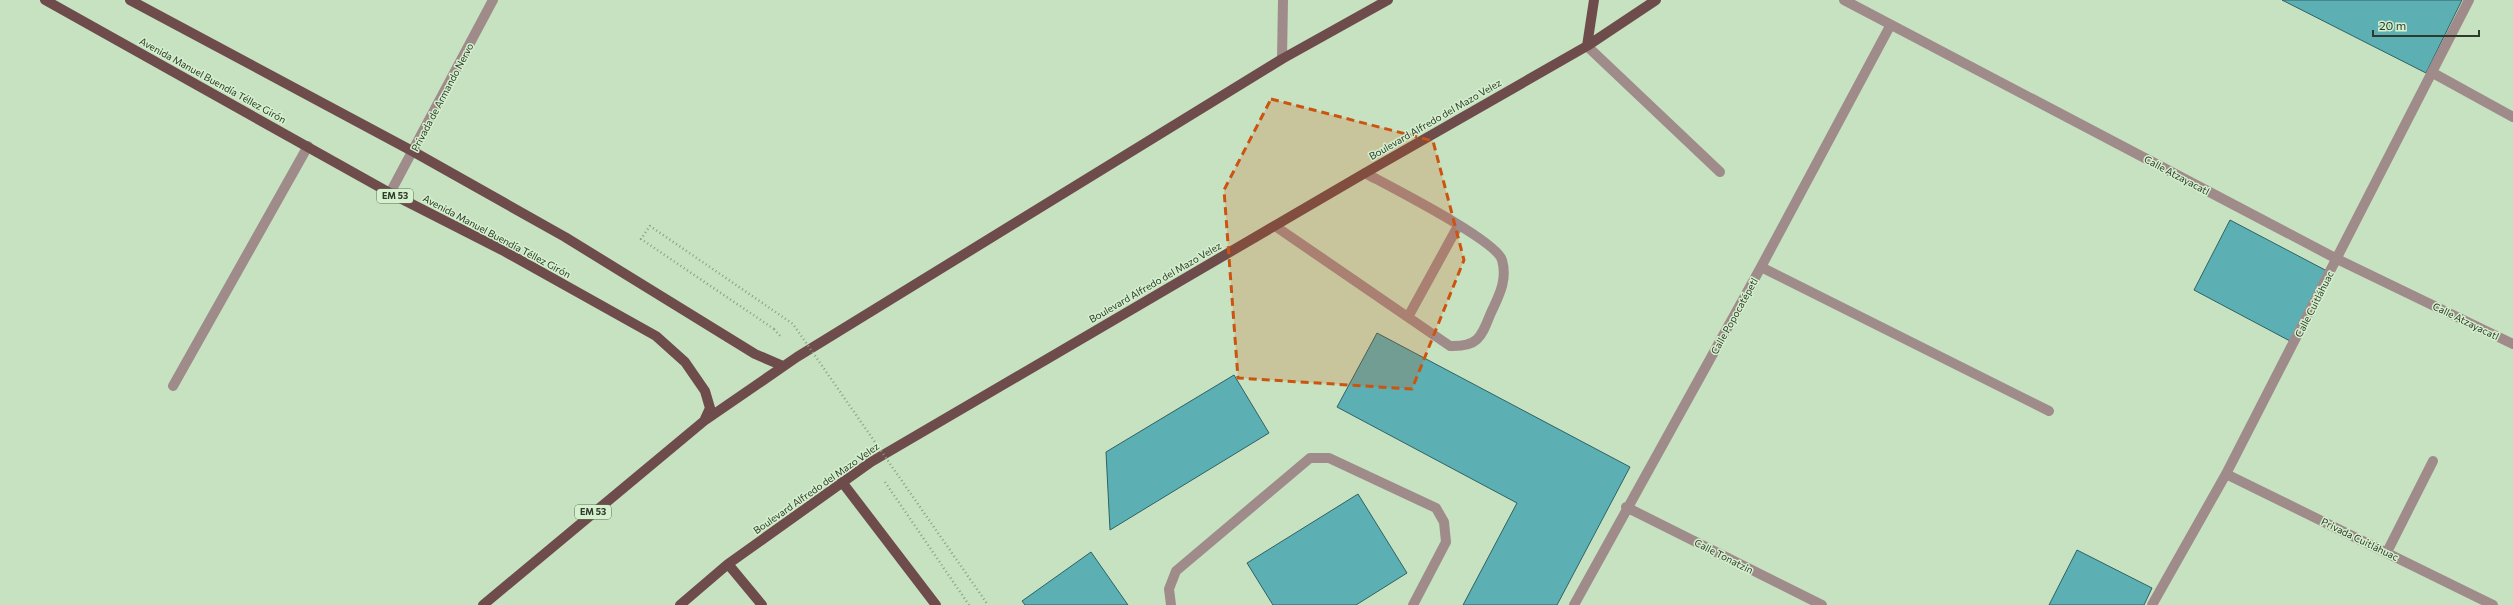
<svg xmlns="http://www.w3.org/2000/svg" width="2513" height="605" font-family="Commissioner,sans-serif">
  <rect width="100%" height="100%" fill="#c7e2c0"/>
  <path fill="#5cb0b4" stroke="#2e6264" d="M 2282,0 L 2462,0 L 2426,73 Z
    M 2230,220 L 2327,271 L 2290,341 L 2194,290 Z
    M 1377,333 L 1630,467 L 1557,605 L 1463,605 L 1517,503 L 1337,407 Z
    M 1234,375 L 1269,433 L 1110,530 L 1106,452 Z
    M 1358,494 L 1407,573 L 1356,605 L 1273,605 L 1247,563 Z
    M 2077,550 L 2152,588 L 2144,605 L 2049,605 Z
    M 1091,552 L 1128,605 L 1025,605 L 1022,601 Z"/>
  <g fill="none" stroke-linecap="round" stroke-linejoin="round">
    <path stroke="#8a9f85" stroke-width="2.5" stroke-dasharray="1 3" stroke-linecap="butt" d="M 774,329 L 782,338
      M 885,482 L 969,605"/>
    <path stroke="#a08b8b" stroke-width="10" d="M 1844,0 L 2337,259 L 2513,344
      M 1587,46 L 1720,172
      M 1282,59 L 1283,0
      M 2433,73 L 2513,117
      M 390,193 L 493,0
      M 1275,226 L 1450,346 C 1477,347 1481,338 1490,315 C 1498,297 1508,281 1502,260 C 1496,240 1389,186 1365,173
      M 1761,267 L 2049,411
      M 1408,317 L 1458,226
      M 173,386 L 308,146
      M 2226,474 L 2493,605
      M 1626,507 L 1822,605
      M 2387,552 L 2433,461
      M 1171,605 L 1169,589 L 1176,571 L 1310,458 L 1329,458 L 1436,508 L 1444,522 L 1446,542 L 1413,605
      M 1574,605 L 1761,267 L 1890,26
      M 2152,605 L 2226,474 L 2469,0"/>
    <path stroke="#6e4c4c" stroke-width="10" d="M 45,0 L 390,193 L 502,250 L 656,336 L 685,362 L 705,391 L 710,408 L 704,421
      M 130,0 L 414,152 L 565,237 L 755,354 L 783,366
      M 1587,46 L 1594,0
      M 842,482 L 936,605
      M 728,564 L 762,605
      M 483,605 L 704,421 L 797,357 L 1282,59 L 1388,0
      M 680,605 L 728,564 L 871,462 L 1365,173 L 1587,46 L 1656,0"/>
    <path stroke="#8a9f85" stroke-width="2.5" stroke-dasharray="1 3" stroke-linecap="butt" d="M 774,329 L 641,239 L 650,226 L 793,324 L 988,605"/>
  </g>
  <path fill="#cc5411" fill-opacity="0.2" stroke="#cc5411" stroke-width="3" stroke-dasharray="8 5" stroke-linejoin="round" d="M 1271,99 L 1433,141 L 1464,260 L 1412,389 L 1238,378 L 1224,190 Z"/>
  <g text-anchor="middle" stroke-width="3" stroke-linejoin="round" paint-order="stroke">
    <g fill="#d4f0cd" stroke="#60715c" stroke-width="1">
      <rect x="377" y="189" width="36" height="14" rx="3"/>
      <rect x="575" y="505" width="36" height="14" rx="3"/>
    </g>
    <g font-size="9" font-weight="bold" fill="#2f3a2c">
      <text x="395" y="199">EM 53</text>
      <text x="593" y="515">EM 53</text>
    </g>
    <g font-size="10" fill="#2f3a2c" stroke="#d4f0cd">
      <text transform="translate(213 80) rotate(29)" y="4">Avenida Manuel Buendía Téllez Girón</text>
      <text transform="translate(442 97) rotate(-62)" y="4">Privada de Armando Nervo</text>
      <text transform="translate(1435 119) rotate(-30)" y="4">Boulevard Alfredo del Mazo Velez</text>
      <text transform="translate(2177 175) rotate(28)" y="4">Calle Atzayacatl</text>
      <text transform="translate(497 236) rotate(28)" y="4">Avenida Manuel Buendía Téllez Girón</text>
      <text transform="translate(1155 282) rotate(-30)" y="4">Boulevard Alfredo del Mazo Velez</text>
      <text transform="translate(2314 304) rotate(-63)" y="4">Calle Cuitláhuac</text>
      <text transform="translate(1734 316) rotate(-61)" y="4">Calle Popocatépetl</text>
      <text transform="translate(2466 321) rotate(26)" y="4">Calle Atzayacatl</text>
      <text transform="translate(816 488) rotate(-35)" y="4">Boulevard Alfredo del Mazo Velez</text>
      <text transform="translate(2360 539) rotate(26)" y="4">Privada Cuitláhuac</text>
      <text transform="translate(1724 556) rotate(27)" y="4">Calle Tonatzin</text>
    </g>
  </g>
  <path d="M2373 30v6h106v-6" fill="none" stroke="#2f3a2c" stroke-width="2"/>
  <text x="2379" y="30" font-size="12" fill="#2f3a2c" stroke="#d4f0cd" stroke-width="3" paint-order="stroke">20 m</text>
</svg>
